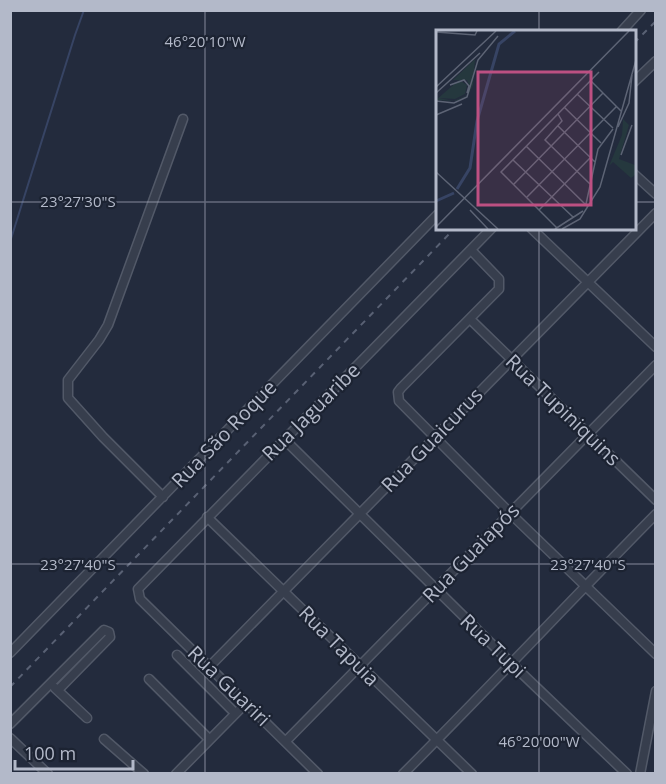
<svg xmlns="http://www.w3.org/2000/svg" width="666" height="784" font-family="'Open Sans',sans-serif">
  <rect width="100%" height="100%" fill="#232b3d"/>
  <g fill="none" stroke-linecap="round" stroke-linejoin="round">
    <path stroke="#374464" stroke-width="2" d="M 10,242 L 75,35 L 84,10"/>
    <defs>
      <path id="minor" d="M 621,32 L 641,10
        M 634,82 L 656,61
        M 634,174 L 656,194
        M 531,228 L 656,347
        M 471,250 L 499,279 L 499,289 L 401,388 L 398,392 L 399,401 L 510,513 L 656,654
        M 471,320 L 656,500
        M 284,439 L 512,664 L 627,774
        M 163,497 L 103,437 L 68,398 L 68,380 L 99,340 L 108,325 L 183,119
        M 207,517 L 472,774
        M 10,653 L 438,214
        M 177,655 L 235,713
        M 209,667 L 656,213
        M 149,679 L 209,739
        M 55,688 L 87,718
        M 10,724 L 104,630 L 109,632 L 110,637 L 58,690
        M 10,738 L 48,774
        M 104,739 L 144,774
        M 286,741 L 656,365
        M 176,774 L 246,703
        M 318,774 L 140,599 L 138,589 L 492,228
        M 403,774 C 489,688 571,600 656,514
        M 640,774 L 656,691"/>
    </defs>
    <use href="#minor" stroke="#525968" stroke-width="11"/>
    <use href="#minor" stroke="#373e4d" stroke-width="8"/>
    <path stroke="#596174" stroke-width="2" stroke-dasharray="6 6" stroke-linecap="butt" d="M 634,43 L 656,21
      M 10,687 L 455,228"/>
  </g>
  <path fill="none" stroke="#b3b9c9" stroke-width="1.5" stroke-opacity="0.45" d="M 205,10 L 205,774M 539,10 L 539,32M 10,202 L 438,202M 634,202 L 656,202M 539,228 L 539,774M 10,564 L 656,564"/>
  <g text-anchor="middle" stroke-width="4.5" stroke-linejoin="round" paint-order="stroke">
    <g font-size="20" fill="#b3b9c9" stroke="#1c2332">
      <text transform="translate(563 410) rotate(44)" y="7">Rua Tupiniquins</text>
      <text transform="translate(311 412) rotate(-45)" y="7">Rua Jaguaribe</text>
      <text transform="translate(224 434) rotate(-46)" y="7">Rua São Roque</text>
      <text transform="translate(432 440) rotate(-46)" y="7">Rua Guaicurus</text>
      <text transform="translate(471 553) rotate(-46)" y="7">Rua Guaiapós</text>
      <text transform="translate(339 646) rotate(45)" y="7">Rua Tapuia</text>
      <text transform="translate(493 646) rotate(44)" y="7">Rua Tupi</text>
      <text transform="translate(229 686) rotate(44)" y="7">Rua Guariri</text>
    </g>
  </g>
  <g transform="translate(436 30)">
    <rect width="200" height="200" fill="#232b3d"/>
    <path d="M 39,29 L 37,55 L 32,65 L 20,71 L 0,70 L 23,50 L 31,55 L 29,64 L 19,69 L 3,68 L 18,71 L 31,65 L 34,58 L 31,50 L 17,50 ZM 187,89 L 193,95 L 183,129 L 199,135 L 199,145 L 195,148 L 177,132 L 173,136 L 186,105 Z" fill="#25383e"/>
    <path fill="none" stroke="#374464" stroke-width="3" d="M 21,159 L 34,138 L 41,91 L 63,14 L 79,1M 0,171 L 18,163"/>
    <path fill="none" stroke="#5d6475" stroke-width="1.5" d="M 0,2 L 39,5 L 41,1M 155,51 L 185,81M 14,55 L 28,50 L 33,56 L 31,63M 0,57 L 60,1M 0,63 L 44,23M 141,64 L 177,98M 0,71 L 18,73 L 31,67 L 42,30 L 62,6M 128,77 L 165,113M 122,84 L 126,91 L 109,110 L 154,154M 0,85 L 26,74M 122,96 L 159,132M 182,97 L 193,73 L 196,45M 90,116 L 151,176M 185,125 L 196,95M 77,130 L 137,187M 0,142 L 62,199M 77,155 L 167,63M 90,168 L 180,77M 150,174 L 162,119 L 177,99M 34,180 L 52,199M 103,180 L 154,128M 0,197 L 193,1M 121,198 L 65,142 L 163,42M 119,199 L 147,181M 126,199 L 144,189 L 164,157 L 200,30"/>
    <path fill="#bd5082" fill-opacity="0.15" stroke="#bd5082" stroke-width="3" d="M 42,42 L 155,42 L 155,175 L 42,175 Z"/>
    <rect width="200" height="200" fill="none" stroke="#b3b9c9" stroke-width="3"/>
  </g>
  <g font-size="15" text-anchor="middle" fill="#b3b9c9" stroke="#1c2332" stroke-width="4.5" stroke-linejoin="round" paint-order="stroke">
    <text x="205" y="47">46°20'10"W</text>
    <text x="78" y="207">23°27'30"S</text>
    <text x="78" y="570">23°27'40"S</text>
    <text x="588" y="570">23°27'40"S</text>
    <text x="539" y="747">46°20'00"W</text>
  </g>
  <rect width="666" height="784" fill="none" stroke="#b3b9c9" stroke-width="24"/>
  <path d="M15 760v9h118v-9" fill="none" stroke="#b3b9c9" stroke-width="3"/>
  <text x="24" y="760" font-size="18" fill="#b3b9c9" stroke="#1c2332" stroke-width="4.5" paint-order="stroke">100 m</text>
</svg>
